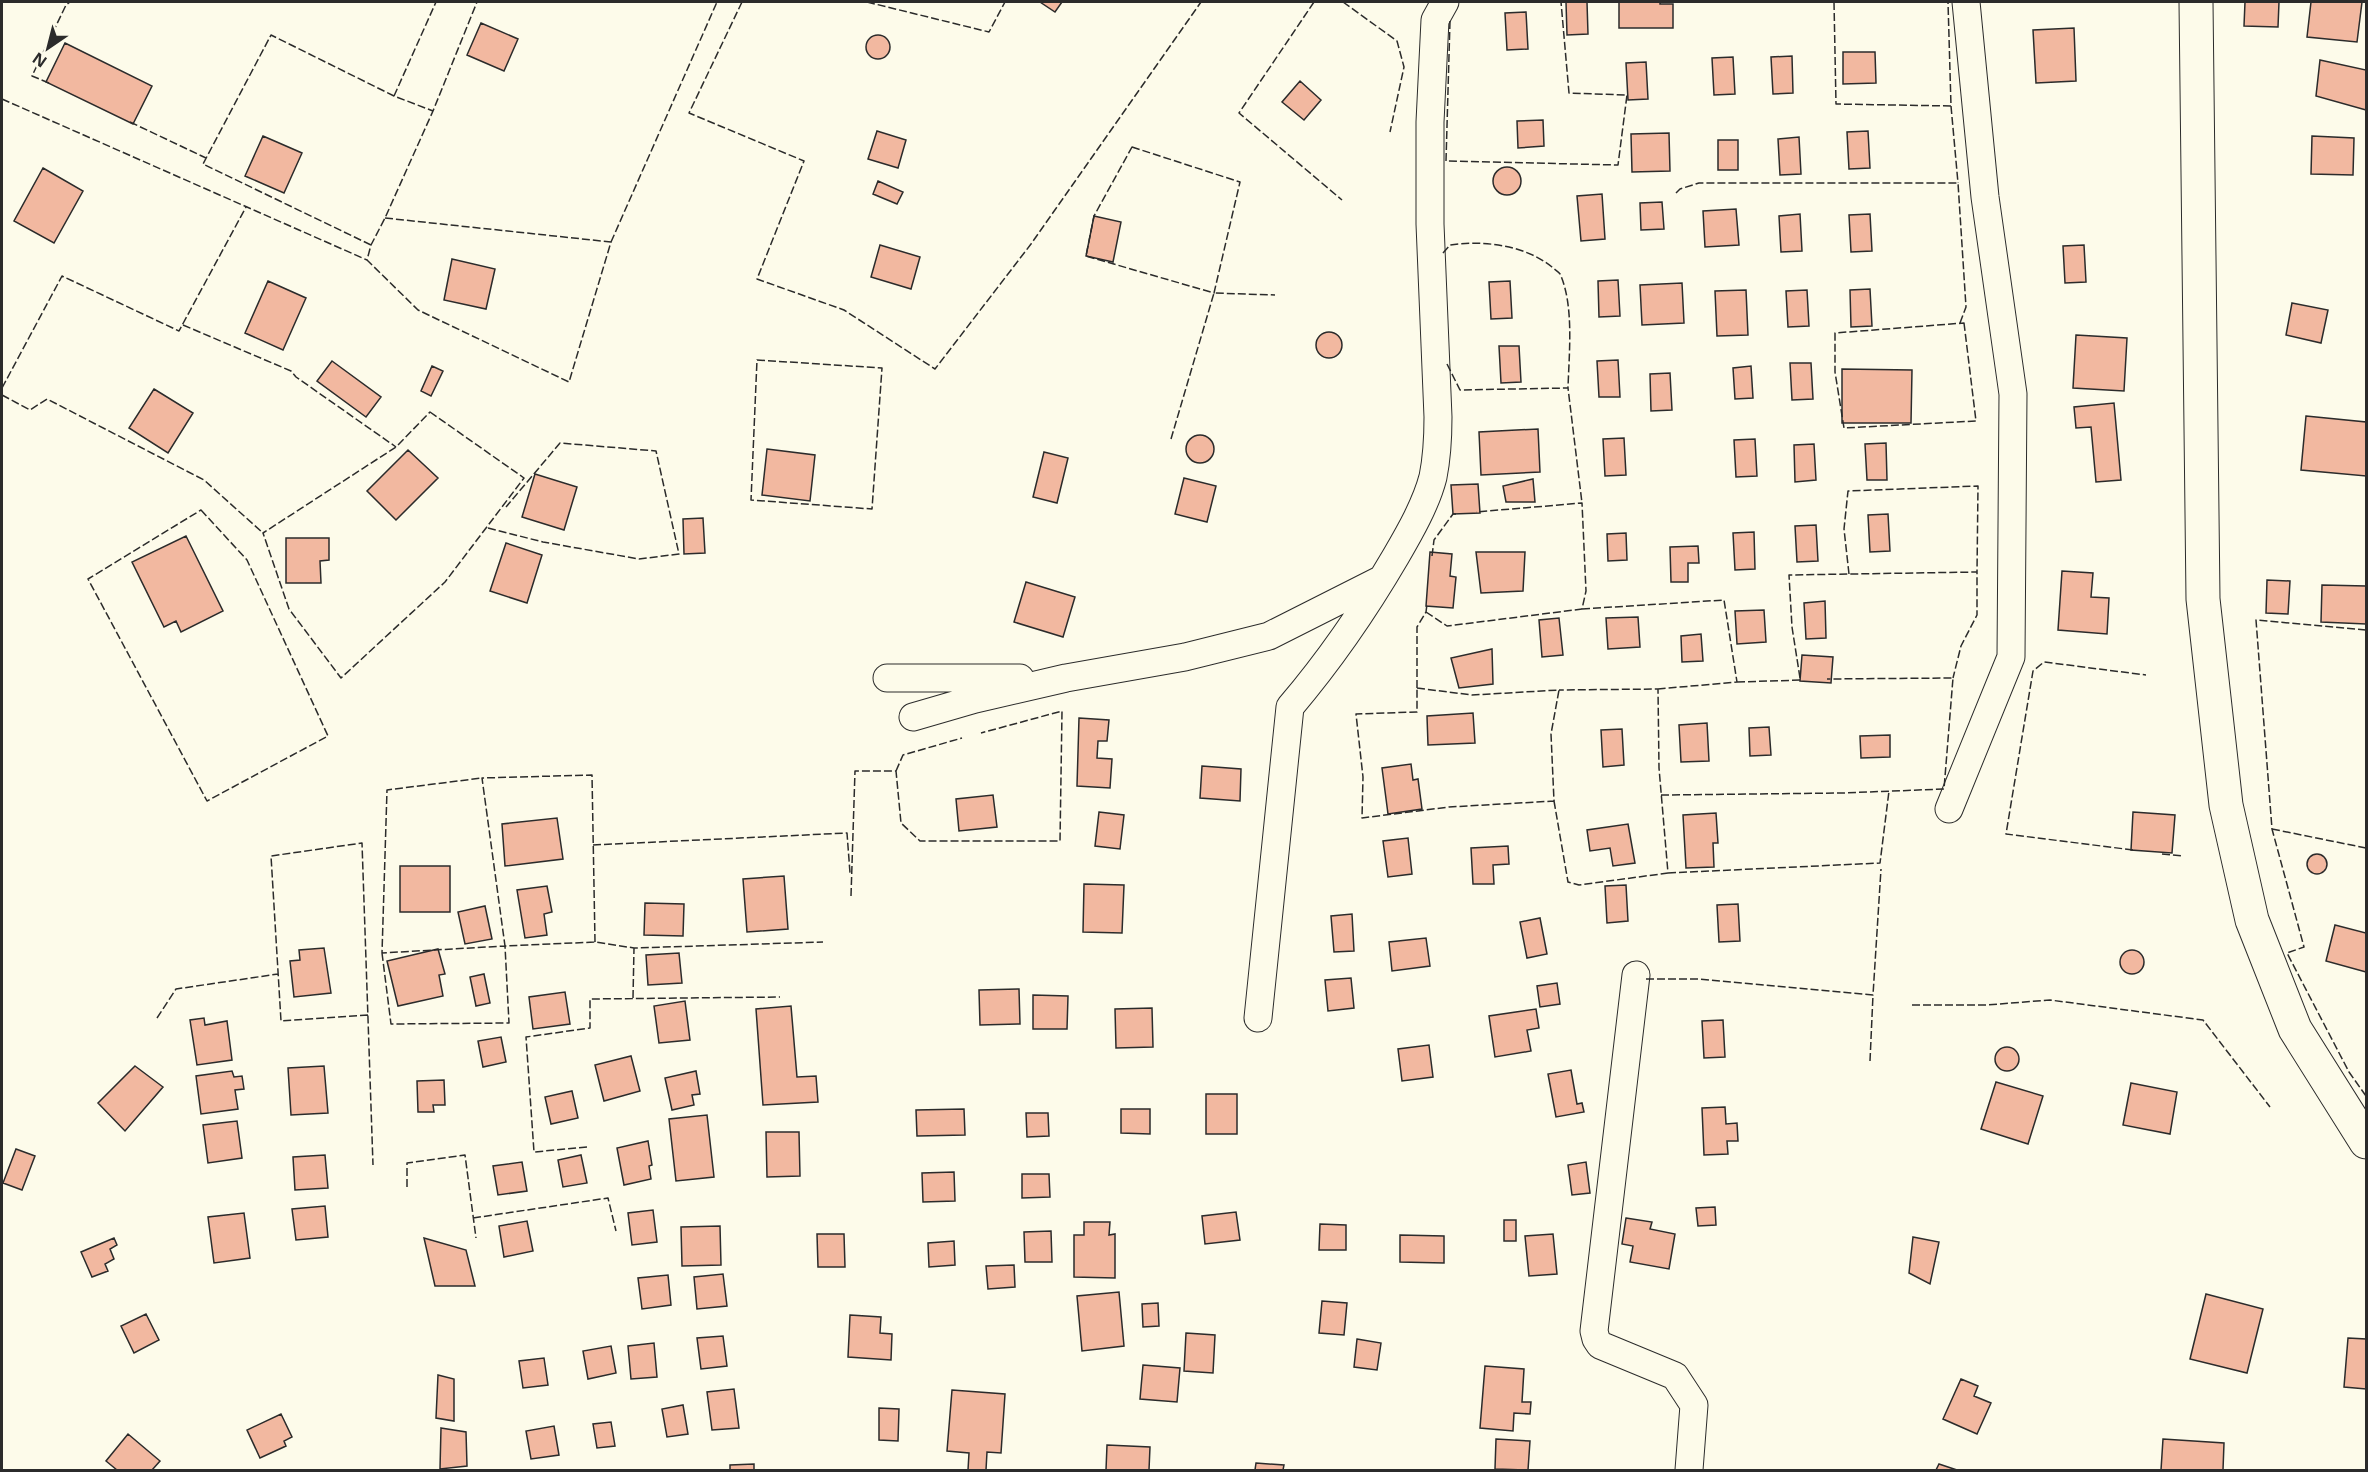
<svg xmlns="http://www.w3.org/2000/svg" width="2368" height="1472" font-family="'Open Sans',sans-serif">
  <rect width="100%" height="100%" fill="#fdfbea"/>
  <path fill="#f2b8a0" stroke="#2b2b2b" stroke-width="1.5" d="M 1040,2 L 1062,2 L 1055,12 Z
    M 1566,2 L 1587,2 L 1588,34 L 1567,35 Z
    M 1619,2 L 1660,2 L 1660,4 L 1673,4 L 1673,28 L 1619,28 Z
    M 2245,2 L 2279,2 L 2278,27 L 2244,26 Z
    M 2311,2 L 2362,2 L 2357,42 L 2307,37 Z
    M 1526,12 L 1528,49 L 1507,50 L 1505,13 Z
    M 481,23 L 518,39 L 504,71 L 467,55 Z
    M 2074,28 L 2076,81 L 2036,83 L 2033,30 Z
    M866 47a12 12 0 1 1 24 0a12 12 0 1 1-24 0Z
    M 65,43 L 152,86 L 133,124 L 46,82 Z
    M 1843,52 L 1875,52 L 1876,83 L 1843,84 Z
    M 1792,56 L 1793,93 L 1773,94 L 1771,57 Z
    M 1733,57 L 1735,94 L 1714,95 L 1712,58 Z
    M 2320,60 L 2366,70 L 2366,110 L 2316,96 Z
    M 1646,62 L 1648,99 L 1628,100 L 1626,63 Z
    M 1300,81 L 1321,100 L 1304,120 L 1282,102 Z
    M 1543,120 L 1544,146 L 1518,148 L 1517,121 Z
    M 877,131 L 906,140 L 898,168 L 868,159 Z
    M 1868,131 L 1870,168 L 1849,169 L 1847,132 Z
    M 1669,133 L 1670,171 L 1632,172 L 1631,134 Z
    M 263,136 L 302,153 L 284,193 L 245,176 Z
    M 2312,136 L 2354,138 L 2353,175 L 2311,174 Z
    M 1799,137 L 1801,174 L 1780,175 L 1778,139 Z
    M 1718,140 L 1738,140 L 1738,170 L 1718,170 Z
    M1493 181a14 14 0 1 1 28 0a14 14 0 1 1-28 0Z
    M 43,168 L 83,191 L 54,243 L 14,221 Z
    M 878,181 L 903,192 L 897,204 L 873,194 Z
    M 1602,194 L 1605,239 L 1581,241 L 1577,196 Z
    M 1662,202 L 1664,229 L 1641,230 L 1640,203 Z
    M 1736,209 L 1739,245 L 1705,247 L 1703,211 Z
    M 1800,214 L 1802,251 L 1781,252 L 1779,216 Z
    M 1870,214 L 1872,251 L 1851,252 L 1849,215 Z
    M 1094,216 L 1121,222 L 1113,262 L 1086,256 Z
    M 880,245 L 920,257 L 911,289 L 871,277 Z
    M 2084,245 L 2086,282 L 2065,283 L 2063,246 Z
    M 452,259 L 495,269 L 486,309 L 444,300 Z
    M 1618,280 L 1620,316 L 1599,317 L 1598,281 Z
    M 268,281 L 306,298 L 283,350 L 245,333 Z
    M 1510,281 L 1512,318 L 1491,319 L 1489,282 Z
    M 1682,283 L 1684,323 L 1642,325 L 1640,285 Z
    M 1870,289 L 1872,326 L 1851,327 L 1850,290 Z
    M 1746,290 L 1748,335 L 1717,336 L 1715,291 Z
    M 1807,290 L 1809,326 L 1788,327 L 1786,291 Z
    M 2292,303 L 2328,310 L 2321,343 L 2286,335 Z
    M1316 345a13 13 0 1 1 26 0a13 13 0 1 1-26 0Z
    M 2076,335 L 2127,338 L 2124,391 L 2073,388 Z
    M 1499,346 L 1519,346 L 1521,382 L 1501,383 Z
    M 1618,360 L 1620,397 L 1599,397 L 1597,361 Z
    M 332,361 L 381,397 L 366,417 L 317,381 Z
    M 1790,363 L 1811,363 L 1813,399 L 1792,400 Z
    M 432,366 L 443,371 L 431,396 L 421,391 Z
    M 1751,366 L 1753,398 L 1735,399 L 1733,368 Z
    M 1842,369 L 1912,370 L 1911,423 L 1842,423 Z
    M 1670,373 L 1672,410 L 1651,411 L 1650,374 Z
    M 154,389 L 193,413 L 168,453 L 129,428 Z
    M 2114,403 L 2121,480 L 2096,482 L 2091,427 L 2076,428 L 2074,407 Z
    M 2306,416 L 2366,422 L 2366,476 L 2301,470 Z
    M 1538,429 L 1540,472 L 1481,475 L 1479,432 Z
    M1186 449a14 14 0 1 1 28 0a14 14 0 1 1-28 0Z
    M 1624,438 L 1626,475 L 1605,476 L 1603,439 Z
    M 1755,439 L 1757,476 L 1736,477 L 1734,440 Z
    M 1886,443 L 1887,480 L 1867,480 L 1865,444 Z
    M 1814,444 L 1816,480 L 1795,482 L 1794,445 Z
    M 767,449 L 815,455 L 810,501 L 762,495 Z
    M 408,450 L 438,478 L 396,520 L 367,491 Z
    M 1044,452 L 1068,458 L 1057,503 L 1033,497 Z
    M 535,474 L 577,487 L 564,530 L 522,517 Z
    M 1184,478 L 1216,486 L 1207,522 L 1175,514 Z
    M 1533,479 L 1535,502 L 1506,502 L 1503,486 Z
    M 1478,484 L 1480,513 L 1453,514 L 1451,485 Z
    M 1888,514 L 1890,551 L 1870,552 L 1868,515 Z
    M 703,518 L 705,553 L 684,554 L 683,519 Z
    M 1816,525 L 1818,561 L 1797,562 L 1795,526 Z
    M 1754,532 L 1755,569 L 1735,570 L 1733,533 Z
    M 1626,533 L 1627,560 L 1608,561 L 1607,534 Z
    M 186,536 L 223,611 L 181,632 L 176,621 L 164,627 L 132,562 Z
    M 286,538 L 329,538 L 329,560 L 320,561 L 321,583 L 286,583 Z
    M 506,543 L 542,555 L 527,603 L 490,591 Z
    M 1698,546 L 1699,563 L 1688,563 L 1688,582 L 1671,582 L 1670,547 Z
    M 1430,552 L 1452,554 L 1450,576 L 1456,577 L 1453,608 L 1426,606 Z
    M 1476,552 L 1525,552 L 1523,591 L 1481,593 Z
    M 2062,571 L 2093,573 L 2091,597 L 2109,598 L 2107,634 L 2058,630 Z
    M 2267,580 L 2290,581 L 2288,614 L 2266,613 Z
    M 1026,582 L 1075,597 L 1063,637 L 1014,622 Z
    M 2322,585 L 2366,586 L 2366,624 L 2321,622 Z
    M 1825,601 L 1826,638 L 1806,639 L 1804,603 Z
    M 1764,610 L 1766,642 L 1737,644 L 1735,611 Z
    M 1638,617 L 1640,647 L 1608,649 L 1606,618 Z
    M 1559,618 L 1563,655 L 1542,657 L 1539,620 Z
    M 1701,634 L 1703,661 L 1682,662 L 1681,636 Z
    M 1492,649 L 1493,684 L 1459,688 L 1451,658 Z
    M 1802,655 L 1833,657 L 1831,683 L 1800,681 Z
    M 1473,713 L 1475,743 L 1428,745 L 1427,716 Z
    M 1079,718 L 1109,720 L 1107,741 L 1098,741 L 1097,758 L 1112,759 L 1110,788 L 1077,786 Z
    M 1707,723 L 1709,761 L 1681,762 L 1679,725 Z
    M 1769,727 L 1771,755 L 1750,756 L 1749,728 Z
    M 1622,729 L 1624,765 L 1603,767 L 1601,730 Z
    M 1890,735 L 1890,757 L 1861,758 L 1860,736 Z
    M 1411,764 L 1413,780 L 1418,779 L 1422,809 L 1388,814 L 1382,768 Z
    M 1202,766 L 1241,769 L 1240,801 L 1200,798 Z
    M 993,795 L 997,827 L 959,831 L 956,799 Z
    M 1099,812 L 1124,815 L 1120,849 L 1095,846 Z
    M 2133,812 L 2175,815 L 2172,853 L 2131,850 Z
    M 1716,813 L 1718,843 L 1713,843 L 1714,867 L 1686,868 L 1683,815 Z
    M 557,818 L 563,859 L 505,866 L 502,824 Z
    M 1628,824 L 1635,863 L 1613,866 L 1610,848 L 1590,851 L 1587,830 Z
    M 1408,838 L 1412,874 L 1388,877 L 1383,841 Z
    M 1508,846 L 1509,864 L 1493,865 L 1494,884 L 1473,884 L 1471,848 Z
    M2307 864a10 10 0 1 1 20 0a10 10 0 1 1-20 0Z
    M 400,866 L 450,866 L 450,912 L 400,912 Z
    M 784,876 L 788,929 L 747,932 L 743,879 Z
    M 1084,884 L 1124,885 L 1122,933 L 1083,932 Z
    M 1626,885 L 1628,921 L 1607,923 L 1605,886 Z
    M 547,886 L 552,912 L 544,914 L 547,935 L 525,938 L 517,890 Z
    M 645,903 L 684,904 L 683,936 L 644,935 Z
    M 1738,904 L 1740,941 L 1719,942 L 1717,905 Z
    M 485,906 L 492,939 L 465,944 L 458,912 Z
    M 1352,914 L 1354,951 L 1334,952 L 1331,916 Z
    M 1540,918 L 1547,954 L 1527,958 L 1520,922 Z
    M 2335,925 L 2366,933 L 2366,972 L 2326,961 Z
    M 1426,938 L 1430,966 L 1392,971 L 1389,942 Z
    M 324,948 L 331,993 L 294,997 L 290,961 L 300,960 L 299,950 Z
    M 438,949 L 445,974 L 439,975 L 443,996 L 398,1006 L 387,961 Z
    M2120 962a12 12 0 1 1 24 0a12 12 0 1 1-24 0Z
    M 679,953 L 682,983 L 648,985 L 646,955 Z
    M 484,974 L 490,1003 L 476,1006 L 470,977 Z
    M 1351,978 L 1354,1008 L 1328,1011 L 1325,980 Z
    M 1557,983 L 1560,1004 L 1540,1007 L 1537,986 Z
    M 1019,989 L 1020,1024 L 980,1025 L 979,990 Z
    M 565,992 L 570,1024 L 533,1029 L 529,997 Z
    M 1033,995 L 1068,996 L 1067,1029 L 1033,1029 Z
    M 685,1001 L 690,1040 L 659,1043 L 654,1006 Z
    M 791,1006 L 797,1077 L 816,1076 L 818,1102 L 763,1105 L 756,1009 Z
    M 1152,1008 L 1153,1047 L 1116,1048 L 1115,1009 Z
    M 1536,1009 L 1539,1028 L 1527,1030 L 1531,1051 L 1495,1057 L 1489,1016 Z
    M 204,1018 L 205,1025 L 227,1021 L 232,1060 L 197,1065 L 190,1020 Z
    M 1723,1020 L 1725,1057 L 1704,1058 L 1702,1021 Z
    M 501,1037 L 506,1062 L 483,1067 L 478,1041 Z
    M 1429,1045 L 1433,1077 L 1402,1081 L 1398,1049 Z
    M1995 1059a12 12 0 1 1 24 0a12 12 0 1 1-24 0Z
    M 631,1056 L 640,1091 L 604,1101 L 595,1065 Z
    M 135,1066 L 163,1087 L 125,1131 L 98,1103 Z
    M 324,1066 L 328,1113 L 291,1115 L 288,1068 Z
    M 1571,1070 L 1577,1104 L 1582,1103 L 1584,1112 L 1556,1117 L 1548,1074 Z
    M 232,1071 L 234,1077 L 242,1076 L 244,1089 L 235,1090 L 238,1109 L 201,1114 L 196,1076 Z
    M 696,1071 L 700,1094 L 692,1095 L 694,1105 L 672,1110 L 665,1078 Z
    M 444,1080 L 445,1105 L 433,1105 L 434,1112 L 418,1112 L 417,1081 Z
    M 1996,1082 L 2043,1096 L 2028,1144 L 1981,1129 Z
    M 2131,1083 L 2177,1092 L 2170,1134 L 2123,1125 Z
    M 572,1091 L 578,1118 L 551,1124 L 545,1097 Z
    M 1206,1094 L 1237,1094 L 1237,1134 L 1206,1134 Z
    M 1725,1107 L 1726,1124 L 1737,1123 L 1738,1141 L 1727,1141 L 1728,1154 L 1704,1155 L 1702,1108 Z
    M 964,1109 L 965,1135 L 917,1136 L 916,1110 Z
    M 1121,1109 L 1150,1109 L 1150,1134 L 1121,1133 Z
    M 1026,1113 L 1048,1113 L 1049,1136 L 1027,1137 Z
    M 707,1115 L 714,1177 L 676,1181 L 669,1119 Z
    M 237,1121 L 242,1158 L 208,1163 L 203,1125 Z
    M 766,1132 L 799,1132 L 800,1176 L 767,1177 Z
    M 648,1141 L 652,1165 L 649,1166 L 651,1179 L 624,1185 L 617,1148 Z
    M 16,1149 L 35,1156 L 22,1190 L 3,1183 Z
    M 325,1155 L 328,1188 L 295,1190 L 293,1157 Z
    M 581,1155 L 587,1183 L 563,1187 L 558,1160 Z
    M 522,1162 L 527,1191 L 498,1195 L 493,1166 Z
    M 1586,1162 L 1590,1193 L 1572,1195 L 1568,1165 Z
    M 954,1172 L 955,1201 L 923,1202 L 922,1173 Z
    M 1022,1174 L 1049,1174 L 1050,1197 L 1022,1198 Z
    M 325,1206 L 328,1237 L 296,1240 L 292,1209 Z
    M 1715,1207 L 1716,1225 L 1698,1226 L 1696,1208 Z
    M 653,1210 L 657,1242 L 632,1245 L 628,1213 Z
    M 1236,1212 L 1240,1240 L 1205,1244 L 1202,1216 Z
    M 244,1213 L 250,1258 L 214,1263 L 208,1217 Z
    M 1626,1218 L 1652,1222 L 1650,1229 L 1675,1234 L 1669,1269 L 1630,1262 L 1633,1246 L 1622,1244 Z
    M 1504,1220 L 1516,1220 L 1516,1241 L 1504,1241 Z
    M 527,1221 L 533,1251 L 504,1257 L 499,1226 Z
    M 1084,1222 L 1110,1222 L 1109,1235 L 1115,1234 L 1115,1278 L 1074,1277 L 1074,1235 L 1084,1235 Z
    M 1320,1224 L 1346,1225 L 1346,1250 L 1319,1250 Z
    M 720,1226 L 721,1265 L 682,1266 L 681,1227 Z
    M 1051,1231 L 1052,1262 L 1025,1262 L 1024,1232 Z
    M 817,1234 L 844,1234 L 845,1267 L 818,1267 Z
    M 1553,1234 L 1557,1274 L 1529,1276 L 1525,1236 Z
    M 1400,1235 L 1444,1236 L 1444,1263 L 1400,1262 Z
    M 1913,1237 L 1939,1242 L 1930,1284 L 1909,1273 Z
    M 114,1238 L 117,1245 L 110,1249 L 114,1259 L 105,1264 L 108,1271 L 92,1277 L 81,1252 Z
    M 424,1238 L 466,1250 L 475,1286 L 435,1286 Z
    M 954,1241 L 955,1265 L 929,1267 L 928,1243 Z
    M 1014,1265 L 1015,1287 L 988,1289 L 986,1266 Z
    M 723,1274 L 727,1306 L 697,1309 L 694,1277 Z
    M 668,1275 L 671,1305 L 642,1309 L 638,1278 Z
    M 1119,1292 L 1124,1346 L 1082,1351 L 1077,1296 Z
    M 2206,1294 L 2263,1309 L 2247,1373 L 2190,1359 Z
    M 1322,1301 L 1347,1303 L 1344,1335 L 1319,1333 Z
    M 1158,1303 L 1159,1326 L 1143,1327 L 1142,1304 Z
    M 146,1314 L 159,1340 L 134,1353 L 121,1326 Z
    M 850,1315 L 881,1317 L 880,1333 L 892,1334 L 891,1360 L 848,1357 Z
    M 1186,1333 L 1215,1335 L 1213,1373 L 1184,1371 Z
    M 723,1336 L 727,1366 L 701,1369 L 697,1338 Z
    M 2348,1338 L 2366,1339 L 2366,1389 L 2344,1387 Z
    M 1357,1339 L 1381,1343 L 1377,1370 L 1354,1367 Z
    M 654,1343 L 657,1377 L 631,1379 L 628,1346 Z
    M 611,1346 L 616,1373 L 588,1379 L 583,1351 Z
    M 544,1358 L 548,1385 L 523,1388 L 519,1361 Z
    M 1143,1365 L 1180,1368 L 1177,1402 L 1140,1399 Z
    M 1485,1366 L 1524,1369 L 1522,1402 L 1531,1402 L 1530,1414 L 1514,1413 L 1513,1431 L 1480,1428 Z
    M 438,1375 L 454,1379 L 454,1421 L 436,1418 Z
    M 1961,1379 L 1978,1386 L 1974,1396 L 1991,1403 L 1977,1434 L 1943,1419 Z
    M 734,1389 L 739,1428 L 712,1430 L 707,1392 Z
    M 952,1390 L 1005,1394 L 1001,1453 L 987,1452 L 986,1470 L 968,1470 L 969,1453 L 947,1451 Z
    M 683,1405 L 688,1434 L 667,1437 L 662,1409 Z
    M 879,1408 L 899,1409 L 898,1441 L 879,1440 Z
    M 281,1414 L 292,1437 L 284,1441 L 286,1446 L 260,1458 L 247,1430 Z
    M 611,1422 L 615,1446 L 597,1448 L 593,1424 Z
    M 554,1426 L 559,1455 L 531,1459 L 526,1431 Z
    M 441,1428 L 466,1432 L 467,1466 L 440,1469 Z
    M 128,1434 L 160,1461 L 152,1470 L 117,1470 L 106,1461 Z
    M 1496,1439 L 1530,1441 L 1528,1470 L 1495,1469 Z
    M 2163,1439 L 2224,1443 L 2223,1470 L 2161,1470 Z
    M 1107,1445 L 1150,1447 L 1149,1470 L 1106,1470 Z
    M 1256,1463 L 1284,1465 L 1283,1470 L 1255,1470 Z
    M 754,1464 L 754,1470 L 730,1470 L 730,1465 Z
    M 1939,1464 L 1957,1470 L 1936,1470 Z"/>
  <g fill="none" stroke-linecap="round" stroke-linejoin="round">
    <defs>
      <path id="minor" d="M 887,678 L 1020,678
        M 913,717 L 975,699 L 1066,678 L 1185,657 L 1269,636 L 1382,579
        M 1949,809 L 2011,657 L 2013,394 L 1985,197 L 1966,2
        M 1636,975 L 1594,1331 L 1596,1339 L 1600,1345 L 1675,1376 L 1694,1405 L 1689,1470
        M 1258,1018 L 1290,707 C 1330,660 1365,609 1396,556 C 1410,532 1426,504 1433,477 C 1437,457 1438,437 1438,417 L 1430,224 L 1430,122 L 1435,20 L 1445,2"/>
      <path id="secondary" d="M 2196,2 L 2203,599 L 2226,805 L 2252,920 L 2295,1029 L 2366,1142"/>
    </defs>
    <use href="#minor" stroke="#2b2b2b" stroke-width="29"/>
    <use href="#secondary" stroke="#2b2b2b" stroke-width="35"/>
    <use href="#minor" stroke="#fdfbea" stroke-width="27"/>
    <use href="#secondary" stroke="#fdfbea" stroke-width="33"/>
    <path stroke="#2b2b2b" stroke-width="1.5" stroke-dasharray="8 3" stroke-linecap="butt" d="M 742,2 L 689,113 L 804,161 L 757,279 L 844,310 L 935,369 L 1031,244 L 1201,2
      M 867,2 L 989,32 L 1005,2
      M 1314,2 L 1239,113 L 1342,200
      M 1343,2 L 1397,41 L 1404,67 L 1390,132
      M 1834,2 L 1836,104 L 1951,106 L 1948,2
      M 1450,21 L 1446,161 L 1618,165 L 1627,95 L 1569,93 L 1561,2
      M 49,83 L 32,76 L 66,5 L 70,2
      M 394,96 L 436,2
      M 2,99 L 367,260
      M 1951,106 L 1958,183
      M 130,122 L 206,158
      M 1132,147 L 1240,182 L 1214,293 L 1086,256 L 1094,216 Z
      M 1676,193 L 1680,189 L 1699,183 L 1958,183 L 1966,307 L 1960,323
      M 385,218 L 611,242 L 569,382 L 418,310 L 367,260 L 371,245 L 385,218 L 433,111
      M 611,242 L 717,2
      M 371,245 L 203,164 L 271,35 L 394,96 L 433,111 L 477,2
      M 1443,253 L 1450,245 C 1483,240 1525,245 1552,267 C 1555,270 1560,272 1561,276 C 1574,308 1569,354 1568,388
      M 1964,323 L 1976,421 L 1844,428 L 1835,372 L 1835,333 Z
      M 183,325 L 291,371 L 296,377 L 396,447
      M 757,360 L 882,368 L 872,509 L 751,500 Z
      M 1447,364 L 1460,390 L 1568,388 L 1582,503
      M 2,388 L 62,276 L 179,331 L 246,207
      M 2,395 L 30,410 L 47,399 L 204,480 L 263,533
      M 430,412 L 524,478 L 445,582 L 341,678 L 289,609 L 263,533 L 396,447 Z
      M 1171,439 L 1214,293 L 1275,295
      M 201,510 L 247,560 L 328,736 L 207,801 L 88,579 Z
      M 488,528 L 543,542 L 639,559 L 679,554 L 656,451 L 560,443 L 506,507
      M 1432,556 L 1434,540 L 1453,514 L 1456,514
      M 1849,574 L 1844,529 L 1848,491 L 1978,486 L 1977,572
      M 1582,609 L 1724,600 L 1737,682 L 1658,689
      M 1426,612 L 1447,626 L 1582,609 L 1586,591 L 1582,503 L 1476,512
      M 2366,630 L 2256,620 L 2272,829 L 2304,947 L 2287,953 L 2349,1072 L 2366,1096
      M 1800,678 L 1792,627 L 1789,575 L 1977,572 L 1977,615 L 1961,646 L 1953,678
      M 1737,682 L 1803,680
      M 1417,688 L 1472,695 L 1559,690 L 1551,734 L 1554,801 L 1449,807 L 1362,818 L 1363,777 L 1356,714 L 1417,712 Z
      M 1417,688 L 1417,627 L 1426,612 L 1427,604
      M 896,771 L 903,755 L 962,738
      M 1661,795 L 1843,793 L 1944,789 L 1953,678 L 1827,679
      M 1554,801 L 1568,882 L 1579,885 L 1668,873 L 1659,768 L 1658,689 L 1559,690
      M 2272,829 L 2366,848
      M 593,845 L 847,833 L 850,873
      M 2133,850 L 2006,834 L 2033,671 L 2044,662 L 2146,675
      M 2162,854 L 2183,856
      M 1668,873 L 1880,863 L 1889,791
      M 851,896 L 855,771 L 896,771 L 901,823 L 920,841 L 1060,841 L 1062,711 L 981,733
      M 595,942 L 592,775 L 482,778 L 505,946 L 595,942 L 634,948 L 823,942
      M 382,953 L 391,1024 L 509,1023 L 505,946 L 382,953 L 387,790 L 482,778
      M 1646,979 L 1698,979 L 1873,995 L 1881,869
      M 633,998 L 634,948
      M 1912,1005 L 1987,1005 L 2050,1000 L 2203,1020 L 2270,1107
      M 368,1015 L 281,1021 L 271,856 L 362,843 L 373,1165
      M 157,1018 L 176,989 L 278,974
      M 1870,1061 L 1873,995
      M 587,1147 L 534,1152 L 526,1037 L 590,1028 L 590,999 L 780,997
      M 407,1187 L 407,1163 L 465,1155 L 476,1238
      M 473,1218 L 608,1198 L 616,1231"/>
  </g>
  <rect width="2368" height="1472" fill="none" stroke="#2b2b2b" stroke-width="6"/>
  <g transform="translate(48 48) rotate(215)" stroke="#fdfbea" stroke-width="4.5" paint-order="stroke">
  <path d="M0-4.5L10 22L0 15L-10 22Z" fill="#2b2b2b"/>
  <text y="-9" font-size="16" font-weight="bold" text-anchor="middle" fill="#2b2b2b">N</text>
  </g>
</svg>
